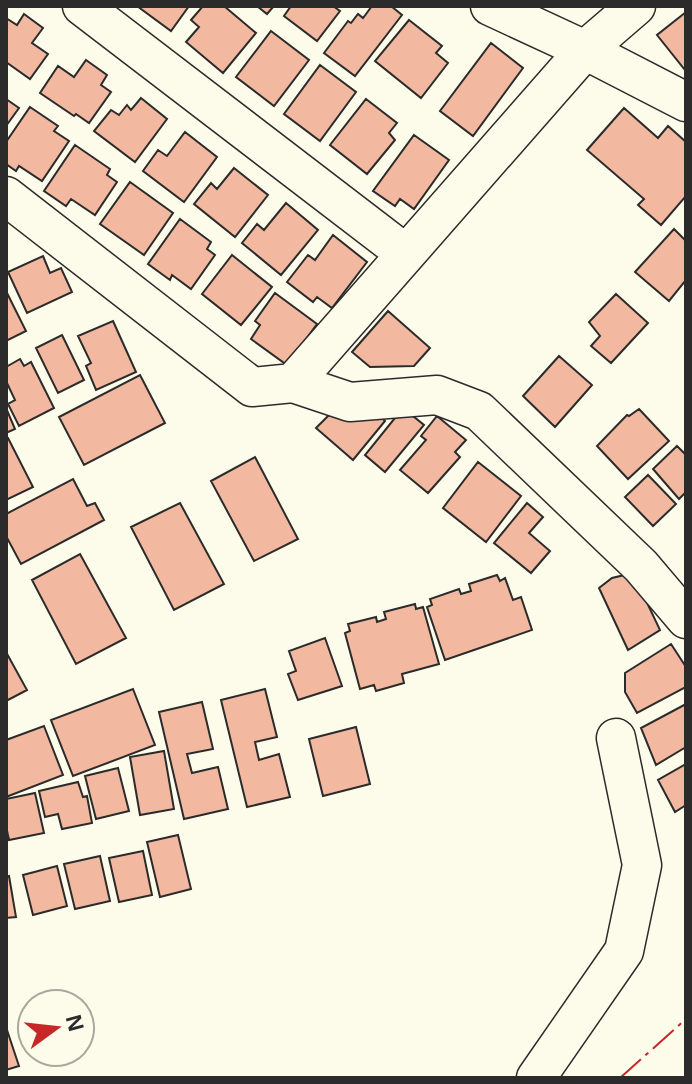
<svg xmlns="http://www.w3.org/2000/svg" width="692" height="1084" font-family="Helvetica,sans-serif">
  <rect width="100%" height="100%" fill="#fdfbea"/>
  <path fill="#f2b8a0" stroke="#2b2b2b" stroke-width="2" d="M 137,6 L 189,6 L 171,31 Z
    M 203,6 L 224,6 L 256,33 L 223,73 L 186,42 L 199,27 L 191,20 Z
    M 257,6 L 274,6 L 267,14 Z
    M 291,6 L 333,6 L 340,11 L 317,41 L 284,16 Z
    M 372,6 L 391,6 L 402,15 L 355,76 L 324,53 L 348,21 L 351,23 L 358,14 L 363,18 Z
    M 686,12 L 686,69 L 685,70 L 657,35 Z
    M 24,14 L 43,28 L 32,43 L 48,54 L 30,79 L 6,62 L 6,18 L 17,25 Z
    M 409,20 L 442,46 L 436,53 L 448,63 L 421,98 L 375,61 Z
    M 271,31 L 309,60 L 274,106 L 236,77 Z
    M 491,43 L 523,68 L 473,136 L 440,111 Z
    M 86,60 L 107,75 L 101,85 L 111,92 L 89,123 L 76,114 L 74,116 L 40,93 L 58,66 L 74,77 Z
    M 320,65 L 356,92 L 320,141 L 284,114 Z
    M 141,98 L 167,119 L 135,162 L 94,131 L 111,110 L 119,115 L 127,105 L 131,110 Z
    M 6,99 L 19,108 L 6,126 Z
    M 366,99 L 397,123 L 389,133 L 395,140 L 367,174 L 330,145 Z
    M 30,107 L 58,126 L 54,131 L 69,141 L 42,181 L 19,166 L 16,171 L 6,164 L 6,142 Z
    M 624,108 L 658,138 L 668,126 L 686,142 L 686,196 L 661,225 L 638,205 L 644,199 L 587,150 Z
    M 185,132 L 217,157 L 184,202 L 143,171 L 158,150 L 167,156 Z
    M 414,135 L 449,160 L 414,209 L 400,199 L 395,206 L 373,191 Z
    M 75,145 L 110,169 L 107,175 L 117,182 L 95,215 L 71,199 L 66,206 L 44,191 Z
    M 234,168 L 268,195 L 235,237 L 194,204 L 211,183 L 217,189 Z
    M 130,182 L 173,213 L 144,255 L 100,224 Z
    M 286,203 L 318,230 L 281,275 L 242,243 L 257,224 L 264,230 Z
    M 180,219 L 211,242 L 207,249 L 215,255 L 191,289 L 172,275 L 170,280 L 148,264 Z
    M 674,229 L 686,241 L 686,280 L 669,301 L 635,272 Z
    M 333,235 L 367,262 L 332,308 L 317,297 L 313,302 L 287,282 L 308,255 L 315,260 Z
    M 232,255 L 272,287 L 241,325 L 202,294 Z
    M 43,256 L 50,273 L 61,268 L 72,292 L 27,313 L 8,272 Z
    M 6,291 L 26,331 L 6,341 Z
    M 275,293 L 317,324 L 287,365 L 251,339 L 260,325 L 255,321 Z
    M 616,294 L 648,323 L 611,363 L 591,346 L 600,336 L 589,322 Z
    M 388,311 L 430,348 L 414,366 L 370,367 L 352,352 Z
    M 113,321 L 136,372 L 96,390 L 86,366 L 91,363 L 78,336 Z
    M 62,335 L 84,380 L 58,393 L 36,348 Z
    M 559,356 L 592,385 L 555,427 L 523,396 Z
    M 20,359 L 24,366 L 31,362 L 54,408 L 19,426 L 8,404 L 15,400 L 6,381 L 6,367 Z
    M 140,375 L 165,423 L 84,465 L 59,417 Z
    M 6,408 L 15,429 L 6,433 Z
    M 403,408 L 424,425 L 385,472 L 365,455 Z
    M 639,409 L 669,441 L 628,479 L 597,446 L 627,415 L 629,416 Z
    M 376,412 L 385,421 L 353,460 L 316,428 L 331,413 Z
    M 437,416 L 466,440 L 455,452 L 460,457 L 428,493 L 400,470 L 426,440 L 421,436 Z
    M 8,438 L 33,487 L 6,500 L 6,439 Z
    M 677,446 L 686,455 L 686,492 L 679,499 L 653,469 Z
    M 255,457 L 298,539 L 254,561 L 211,481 Z
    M 478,462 L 521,496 L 486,542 L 443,508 Z
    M 648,475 L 676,504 L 653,526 L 625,497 Z
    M 73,479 L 87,506 L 95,503 L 104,520 L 21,564 L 6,536 L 6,514 Z
    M 180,503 L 224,584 L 174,610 L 131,527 Z
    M 527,503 L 543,517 L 529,533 L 550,551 L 531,573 L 494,543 Z
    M 80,554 L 126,638 L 76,664 L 32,580 Z
    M 633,573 L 660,630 L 628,650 L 599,588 L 612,578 Z
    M 497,575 L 500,581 L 505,578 L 513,600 L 521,597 L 532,630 L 445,660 L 427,607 L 432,605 L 430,599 L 459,589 L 461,594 L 471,591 L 469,584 Z
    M 415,604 L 416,609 L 423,607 L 439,664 L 402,674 L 404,683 L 376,691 L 374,685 L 360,689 L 345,633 L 350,631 L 348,624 L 376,617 L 377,622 L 386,619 L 384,612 Z
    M 325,638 L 342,686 L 298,700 L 288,674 L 296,671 L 289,651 Z
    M 671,644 L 686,667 L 686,687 L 637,713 L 625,692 L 625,673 Z
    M 6,652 L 27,690 L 6,701 Z
    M 133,689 L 155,745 L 73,776 L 51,720 Z
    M 265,689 L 277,737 L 255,742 L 259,760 L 279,754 L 290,797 L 247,807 L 221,700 Z
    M 202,702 L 213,749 L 187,754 L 192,773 L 218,767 L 228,809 L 184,819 L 159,712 Z
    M 686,704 L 686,747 L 656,765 L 641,728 Z
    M 44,726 L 63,775 L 6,797 L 6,740 Z
    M 356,727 L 370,784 L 323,796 L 309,739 Z
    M 164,751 L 174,809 L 140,815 L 130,757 Z
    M 686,764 L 686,805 L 675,812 L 658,780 Z
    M 118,768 L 129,811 L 96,819 L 85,776 Z
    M 78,782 L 83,797 L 87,796 L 92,823 L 62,829 L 58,814 L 45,817 L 39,791 Z
    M 35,793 L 44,833 L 9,840 L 6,826 L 6,799 Z
    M 178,835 L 191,889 L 160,897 L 147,842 Z
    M 143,851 L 152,895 L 119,902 L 109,858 Z
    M 100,856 L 110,901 L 75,909 L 64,864 Z
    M 57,866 L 67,906 L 33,915 L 23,875 Z
    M 9,876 L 16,917 L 6,918 L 6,877 Z
    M 6,1027 L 19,1066 L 6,1070 Z"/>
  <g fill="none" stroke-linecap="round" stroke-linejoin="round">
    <defs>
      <path id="minor" d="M 82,6 L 406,254
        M 490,6 L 585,50 L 686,102
        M 6,196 L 252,387 L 293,383 L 350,402 L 437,395 L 479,411 L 641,566 L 686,619
        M 293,383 L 585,50 L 636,6
        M 536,1078 L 624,951 L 642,865 L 616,738"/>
    </defs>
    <use href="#minor" stroke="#2b2b2b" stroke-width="41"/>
    <use href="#minor" stroke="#fdfbea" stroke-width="38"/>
    <path stroke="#c62828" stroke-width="2" stroke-dasharray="28 6 4 6" stroke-linecap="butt" d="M 620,1078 L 686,1019"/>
  </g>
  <rect width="692" height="1084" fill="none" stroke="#2b2b2b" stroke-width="16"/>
  <g transform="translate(56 1028) rotate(75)"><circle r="38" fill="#fdfbea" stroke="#a9a89e" stroke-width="2"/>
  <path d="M0-6L14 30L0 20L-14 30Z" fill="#c62828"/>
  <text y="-12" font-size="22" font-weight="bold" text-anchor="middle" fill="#2b2b2b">N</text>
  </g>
</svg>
